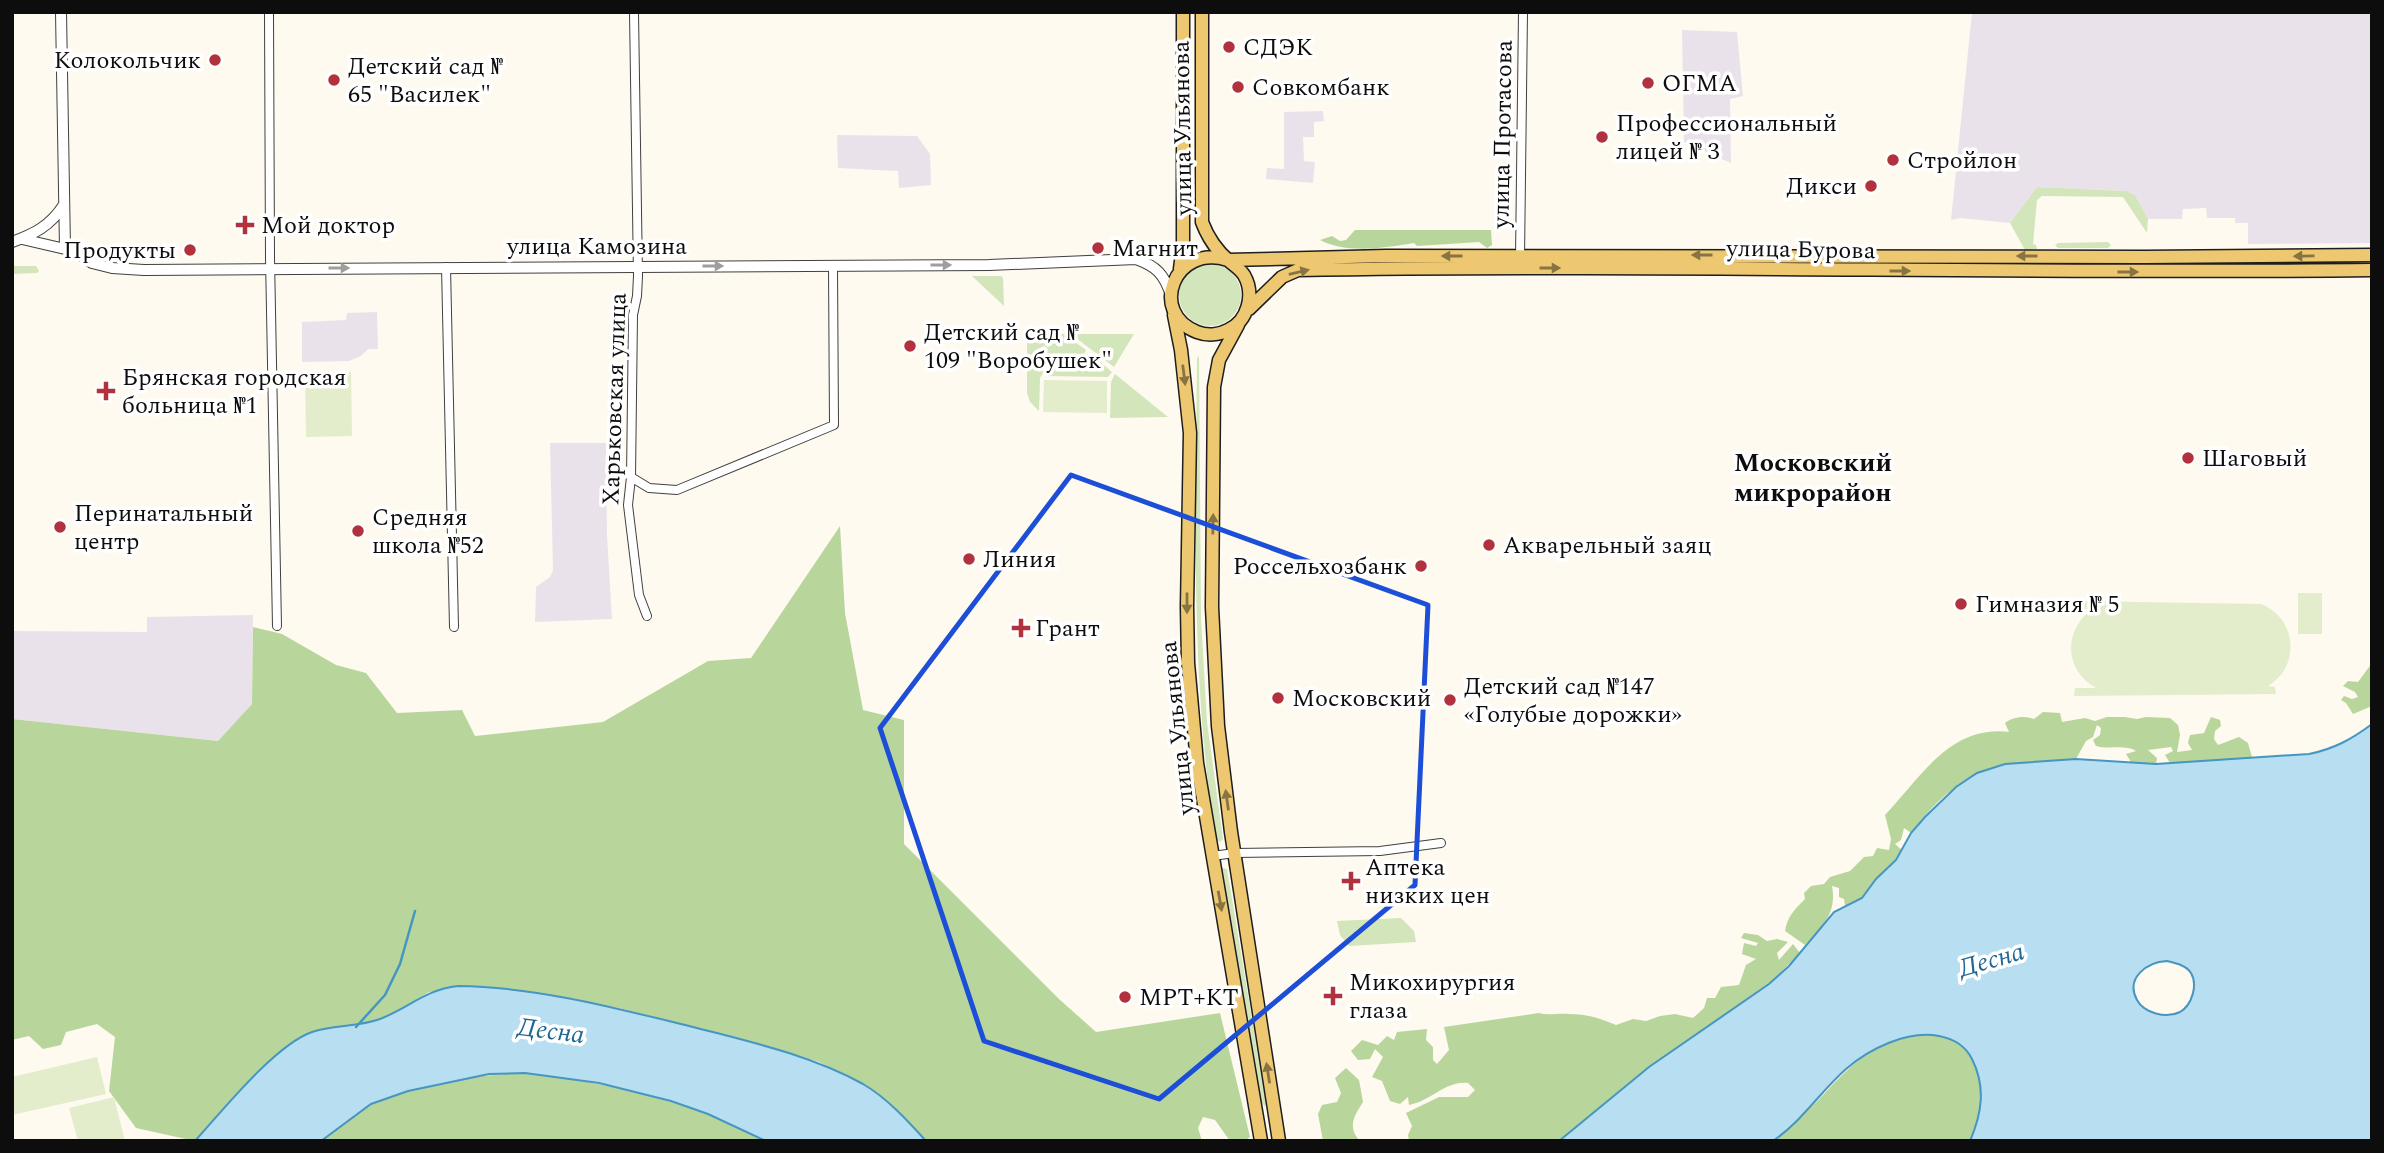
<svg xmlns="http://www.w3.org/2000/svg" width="2384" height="1153" font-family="Spectral,serif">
  <rect width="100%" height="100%" fill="#fefaef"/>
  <path fill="#eae2eb" d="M 1972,12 L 2372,12 L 2372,243 L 2248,244 L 2248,223 L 2235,223 L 2235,218 L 2207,218 L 2206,208 L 2183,209 L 2182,219 L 2148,219 L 2135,195 L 2126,191 L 2037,187 L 2010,223 L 1960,218 L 1951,220 Z
    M 1682,30 L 1737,32 L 1743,96 L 1730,99 L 1731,163 L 1684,142 Z
    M 1323,111 L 1324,121 L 1314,122 L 1314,137 L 1303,137 L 1304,161 L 1315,162 L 1313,183 L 1266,179 L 1267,168 L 1284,169 L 1284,112 Z
    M 837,135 L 917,136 L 930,154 L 931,185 L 899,188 L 898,171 L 838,168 Z
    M 377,312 L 378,349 L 368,349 L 361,356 L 349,361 L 302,362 L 302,322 L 346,320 L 347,313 Z
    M 550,443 L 606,443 L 607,535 L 612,619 L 535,622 L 536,587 L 550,577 L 553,570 Z
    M 253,615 L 252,704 L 218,741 L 12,719 L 12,631 L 147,632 L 147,617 Z"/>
  <path fill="#d3e5bb" d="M 2037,187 L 2126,191 L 2135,195 L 2148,219 L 2147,233 L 2123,197 L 2042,196 L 2037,200 L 2033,244 L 2036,245 L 2037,249 L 2025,250 L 2010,223 Z
    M 2108,242 L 2111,245 L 2108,248 L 2058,248 L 2055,245 L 2058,243 Z
    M1179 295a31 31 0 1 1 62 0a31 31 0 1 1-62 0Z
    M 12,266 L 36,266 L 39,271 L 37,273 L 12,274 Z
    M 972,276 L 1001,276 L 1003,278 L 1004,306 Z
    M 1027,334 L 1064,334 L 1086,350 L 1084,354 L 1054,354 L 1040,378 L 1039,411 L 1030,402 L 1027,393 Z
    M 1071,334 L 1134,334 L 1114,367 Z
    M 1199,356 L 1201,618 L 1207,722 L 1223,839 L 1220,842 L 1216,840 C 1190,680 1196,519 1197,358 Z
    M 1094,357 L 1112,372 L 1108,377 L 1047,376 L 1056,358 Z
    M 1115,374 L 1168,417 L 1110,418 L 1111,382 Z
    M 1223,868 L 1227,869 L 1266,1103 L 1265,1107 L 1261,1101 L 1221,871 Z
    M 1401,918 L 1414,931 L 1416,942 L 1349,946 L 1340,935 L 1337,921 Z"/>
  <path fill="#b8d59c" d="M 1355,230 L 1491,230 L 1492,245 L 1487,248 L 1479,242 L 1417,246 L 1414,243 C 1385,248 1346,254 1320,240 L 1332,236 L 1340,241 L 1346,240 Z
    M 840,526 L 845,613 L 863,710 L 904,720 L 904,844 L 1059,999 L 1096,1032 L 1220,1013 L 1250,1137 L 1245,1141 L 1230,1141 L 1215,1120 L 1203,1117 L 1198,1128 L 1202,1141 L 926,1141 L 888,1103 L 866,1086 L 819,1062 L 768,1046 L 619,1008 L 507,989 L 429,992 L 403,1008 L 381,1018 L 357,1026 L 311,1033 L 285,1048 L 266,1066 L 195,1141 L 136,1128 L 109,1091 L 115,1037 L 97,1024 L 66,1032 L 61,1045 L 43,1049 L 29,1036 L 12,1040 L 12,719 L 218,741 L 252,704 L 253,627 L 282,634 L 336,665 L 366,673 L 397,713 L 462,710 L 475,736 L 603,722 L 708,661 L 751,658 Z
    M 2372,663 L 2372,706 L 2353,714 L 2346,703 L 2341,700 L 2344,696 L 2352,699 L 2358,697 L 2355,692 L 2343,686 L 2348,681 L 2358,682 Z
    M 2043,712 L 2060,713 L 2062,722 L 2085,718 L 2095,721 L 2107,717 L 2125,717 L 2137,719 L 2146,717 L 2170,718 L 2178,725 L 2180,735 L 2177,752 L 2192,750 L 2188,743 L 2190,735 L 2204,733 L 2211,717 L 2220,720 L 2221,726 L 2215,731 L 2214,739 L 2218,745 L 2239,737 L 2248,743 L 2252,757 L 2212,762 L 2170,763 L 2165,755 L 2173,751 L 2171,747 L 2148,750 L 2157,758 L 2156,764 L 2131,762 L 2126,754 L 2136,751 C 2125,744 2109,750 2096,746 L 2093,740 L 2100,735 L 2101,728 L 2097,725 L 2093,737 L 2086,741 L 2076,759 C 2053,762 2029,761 2006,764 C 1967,770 1934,802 1911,833 L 1904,828 L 1901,840 L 1895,844 L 1902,850 L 1896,860 L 1876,879 L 1862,898 L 1845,906 L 1844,899 L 1839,897 L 1839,888 L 1832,886 C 1837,914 1823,925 1805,945 L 1785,931 C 1787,917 1795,909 1805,899 L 1804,893 L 1811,886 L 1824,884 L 1830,877 L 1850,871 L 1864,857 L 1873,856 L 1877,848 L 1889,850 L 1891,839 L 1885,815 C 1921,777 1950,725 2009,732 L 2005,723 C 2012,717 2025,715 2034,719 Z
    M 1744,933 L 1758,935 L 1767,941 L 1777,939 L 1788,942 L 1777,953 L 1779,960 L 1793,944 L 1800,953 L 1769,984 L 1649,1067 L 1559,1141 L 1409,1141 L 1408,1135 L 1412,1126 L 1406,1113 L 1439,1097 L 1468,1097 L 1475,1090 L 1468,1083 C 1444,1081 1432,1101 1409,1105 L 1408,1097 L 1400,1104 L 1390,1101 L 1382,1081 L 1372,1077 L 1383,1057 L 1375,1049 L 1370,1059 L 1358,1060 L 1351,1051 L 1362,1040 L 1378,1045 L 1387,1036 L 1394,1040 L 1397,1032 L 1427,1029 L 1426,1040 L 1433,1047 L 1433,1060 L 1437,1064 L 1449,1050 L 1444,1027 L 1539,1013 C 1550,1016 1558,1013 1569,1014 C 1586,1014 1600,1018 1616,1025 L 1633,1019 L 1646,1021 L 1660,1016 L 1675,1014 L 1693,1018 L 1704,1008 L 1707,998 L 1715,998 L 1721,987 L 1739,985 L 1746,965 L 1756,959 L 1742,954 L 1744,943 L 1756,946 L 1758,943 L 1741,938 Z
    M 1931,1034 C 1938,1036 1946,1036 1952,1039 C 1981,1052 1987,1094 1979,1121 C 1977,1128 1972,1134 1970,1141 L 1773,1141 C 1830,1102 1851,1037 1931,1034 Z
    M 1346,1068 L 1359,1080 L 1363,1102 C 1354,1116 1347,1127 1360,1141 L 1323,1141 L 1318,1114 L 1322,1105 L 1337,1102 L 1341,1093 L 1335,1078 Z
    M 525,1073 C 608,1083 691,1100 766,1141 L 321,1141 C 336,1128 352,1115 370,1105 C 413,1082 477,1075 525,1073 Z"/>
  <path fill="#e3edcc" d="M 351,372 L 352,436 L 306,437 L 305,373 Z
    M 1044,380 L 1107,381 L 1107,413 L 1043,412 Z
    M 2298,593 L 2322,593 L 2322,634 L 2298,634 Z
    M 2078,601 L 2261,604 C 2297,618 2301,667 2268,686 L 2275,687 L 2276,694 L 2074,696 L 2075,688 L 2096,688 C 2064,670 2063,631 2092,609 L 2078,609 Z
    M 97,1057 L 106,1094 L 12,1115 L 12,1077 Z
    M 114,1097 L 125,1141 L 78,1141 L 69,1108 Z"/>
  <path fill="#b8def1" stroke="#4596c1" stroke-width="2" fill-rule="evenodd" d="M 2372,724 L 2372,1141 L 1970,1141 C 1982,1113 1986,1087 1972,1059 C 1965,1045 1954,1039 1939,1036 C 1907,1030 1869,1049 1846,1069 C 1820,1092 1802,1121 1773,1141 L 1559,1141 L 1649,1067 L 1769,984 L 1789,966 L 1834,912 L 1862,898 L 1876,879 L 1896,860 L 1911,833 L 1925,817 L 1956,787 L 1977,773 L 2005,764 L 2076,759 L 2156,764 L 2309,754 C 2334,749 2352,739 2372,724 ZM 2167,961 C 2175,963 2186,965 2191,973 C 2198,985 2192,1005 2180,1012 C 2166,1019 2144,1013 2137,1000 C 2125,978 2147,962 2167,961 Z
    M 458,986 C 537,987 616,1008 693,1027 C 751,1042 810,1055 863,1084 C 887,1098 908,1121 926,1141 L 766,1141 L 708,1114 L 671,1101 L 599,1083 L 525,1073 L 489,1074 L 408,1091 L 371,1104 L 321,1141 L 195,1141 C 222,1111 275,1045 312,1032 C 334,1025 358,1027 380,1019 C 411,1007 424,990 458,986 Z"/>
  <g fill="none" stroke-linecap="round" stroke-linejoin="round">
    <path stroke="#4596c1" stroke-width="2.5" d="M 356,1027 L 385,995 L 400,964 L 415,911"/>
    <defs>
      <path id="minor" d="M 269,12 L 270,258 L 277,626
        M 634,12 L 638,276 L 637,296 L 633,315 L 631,477 L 628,505 L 639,595 L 647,616
        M 1520,258 L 1523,12
        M 446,267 L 454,627
        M 631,477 L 649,488 L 677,490 L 834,425 L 833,267
        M 1212,856 L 1235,853 L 1380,851 L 1441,843"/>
      <path id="tertiary" d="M 61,12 L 65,249
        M 22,239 L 65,249 L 76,252 L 92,263 L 112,268 L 144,270 L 989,265 L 1136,259 C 1156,266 1164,274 1171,295
        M 12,242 C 34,234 50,226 63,206"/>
      <path id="primary" d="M 1202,12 L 1202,222 C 1208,238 1216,250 1229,261 C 1235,266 1240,269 1244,275 C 1255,294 1248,321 1228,330 C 1219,335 1207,336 1197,332 C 1148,313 1174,243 1228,260 L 1386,256 L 2144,257 L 2372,255
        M 1180,269 L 1183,245 L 1183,12
        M 1249,309 L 1282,277 L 1298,270 C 1656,264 2014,274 2372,270
        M 1174,315 L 1181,350 L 1190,433 L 1187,607 L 1188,663 L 1197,763 L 1261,1141
        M 1238,325 L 1219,360 L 1214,387 L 1212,607 L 1218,726 L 1231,832 L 1279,1141"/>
    </defs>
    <use href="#minor" stroke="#404040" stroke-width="10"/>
    <use href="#tertiary" stroke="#404040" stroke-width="12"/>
    <use href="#primary" stroke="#1e1e1e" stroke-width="15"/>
    <use href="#minor" stroke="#fff" stroke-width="8"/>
    <use href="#tertiary" stroke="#fff" stroke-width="10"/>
    <use href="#primary" stroke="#edc870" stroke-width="12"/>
  </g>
  <defs><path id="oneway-solid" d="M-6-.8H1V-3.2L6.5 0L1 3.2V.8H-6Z" transform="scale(1.75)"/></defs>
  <g fill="#887443">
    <use href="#oneway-solid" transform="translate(1702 255) rotate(-180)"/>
    <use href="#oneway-solid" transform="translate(1452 256) rotate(180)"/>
    <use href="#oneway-solid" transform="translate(2027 256) rotate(180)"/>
    <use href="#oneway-solid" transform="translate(2304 256) rotate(179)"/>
    <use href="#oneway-solid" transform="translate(1550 268)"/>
    <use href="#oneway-solid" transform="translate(1900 271)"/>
    <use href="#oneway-solid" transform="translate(1299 272) rotate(-13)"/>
    <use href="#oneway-solid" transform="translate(2128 272)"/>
    <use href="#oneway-solid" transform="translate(1184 375) rotate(83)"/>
    <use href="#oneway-solid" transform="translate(1213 524) rotate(-89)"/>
    <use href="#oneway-solid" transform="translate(1187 603) rotate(90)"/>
    <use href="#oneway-solid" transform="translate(1227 800) rotate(-98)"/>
    <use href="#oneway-solid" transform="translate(1220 901) rotate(80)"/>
    <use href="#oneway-solid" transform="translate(1268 1073) rotate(-99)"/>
  </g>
  <g fill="#9e9e9e">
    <use href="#oneway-solid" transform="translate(941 265)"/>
    <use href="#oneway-solid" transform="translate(713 266)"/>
    <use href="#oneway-solid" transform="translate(339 268)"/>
  </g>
  <path fill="none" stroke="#1d4ed8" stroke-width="5" stroke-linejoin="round" d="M 1071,475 L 1428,605 L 1415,885 L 1159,1099 L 984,1041 L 880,728 Z"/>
  <g fill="#b1313d" stroke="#fff" stroke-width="2.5">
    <circle cx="1229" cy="47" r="7"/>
    <circle cx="215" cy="60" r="7"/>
    <circle cx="334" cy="80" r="7"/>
    <circle cx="1648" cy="83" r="7"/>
    <circle cx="1238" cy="87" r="7"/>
    <circle cx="1602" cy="137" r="7"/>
    <circle cx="1893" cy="160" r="7"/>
    <circle cx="1871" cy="186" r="7"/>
    <path d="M241.5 214.5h7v7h7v7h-7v7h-7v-7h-7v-7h7z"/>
    <circle cx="1098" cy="248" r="7"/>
    <circle cx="190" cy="250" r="7"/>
    <circle cx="910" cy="346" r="7"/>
    <path d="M102.5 380.5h7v7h7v7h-7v7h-7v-7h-7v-7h7z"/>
    <circle cx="2188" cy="458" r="7"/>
    <circle cx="60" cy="527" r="7"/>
    <circle cx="358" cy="531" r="7"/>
    <circle cx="1489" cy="545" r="7"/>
    <circle cx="969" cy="559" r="7"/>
    <circle cx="1421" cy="566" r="7"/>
    <circle cx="1961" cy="604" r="7"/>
    <path d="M1017.5 617.5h7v7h7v7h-7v7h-7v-7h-7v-7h7z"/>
    <circle cx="1278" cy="698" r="7"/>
    <circle cx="1450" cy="700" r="7"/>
    <path d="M1347.5 870.5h7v7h7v7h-7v7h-7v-7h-7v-7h7z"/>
    <path d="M1329.5 985.5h7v7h7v7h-7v7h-7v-7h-7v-7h7z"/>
    <circle cx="1125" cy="997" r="7"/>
  </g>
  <g text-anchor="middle" stroke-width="7" stroke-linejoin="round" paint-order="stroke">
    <g font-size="24" fill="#0d0d0d" stroke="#fff" text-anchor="start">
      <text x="1243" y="55">СДЭК</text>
      <text x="201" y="68" text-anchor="end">Колокольчик</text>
      <text x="348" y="74">Детский сад №<tspan x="348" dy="28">65 "Василек"</tspan></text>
      <text x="1662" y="91">ОГМА</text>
      <text x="1252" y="95">Совкомбанк</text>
      <text x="1616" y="131">Профессиональный<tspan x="1616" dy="28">лицей № 3</tspan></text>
      <text x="1907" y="168">Стройлон</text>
      <text x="1857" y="194" text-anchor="end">Дикси</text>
      <text x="261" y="233">Мой доктор</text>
      <text x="1112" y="256">Магнит</text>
      <text x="176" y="258" text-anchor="end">Продукты</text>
      <text x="924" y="340">Детский сад №<tspan x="924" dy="28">109 "Воробушек"</tspan></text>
      <text x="122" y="385">Брянская городская<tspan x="122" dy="28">больница №1</tspan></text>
      <text x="2202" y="466">Шаговый</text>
      <text x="74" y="521">Перинатальный<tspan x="74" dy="28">центр</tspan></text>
      <text x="372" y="525">Средняя<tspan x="372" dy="28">школа №52</tspan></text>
      <text x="1503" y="553">Акварельный заяц</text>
      <text x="983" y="567">Линия</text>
      <text x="1407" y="574" text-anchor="end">Россельхозбанк</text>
      <text x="1975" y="612">Гимназия № 5</text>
      <text x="1035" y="636">Грант</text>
      <text x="1464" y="694">Детский сад №147<tspan x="1464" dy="28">«Голубые дорожки»</tspan></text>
      <text x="1292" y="706">Московский</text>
      <text x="1365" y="875">Аптека<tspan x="1365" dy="28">низких цен</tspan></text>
      <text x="1349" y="990">Микохирургия<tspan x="1349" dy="28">глаза</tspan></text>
      <text x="1139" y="1005">МРТ+КТ</text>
    </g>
    <g font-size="24" fill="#0d0d0d" stroke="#fff">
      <text transform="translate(1182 128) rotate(-91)" y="8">улица Ульянова</text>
      <text transform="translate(1502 134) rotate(-89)" y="8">улица Протасова</text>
      <text x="597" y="254">улица Камозина</text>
      <text transform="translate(1801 249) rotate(1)" y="8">улица Бурова</text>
      <text transform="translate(614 399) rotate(-88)" y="8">Харьковская улица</text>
      <text transform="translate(1177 728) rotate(-96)" y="8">улица Ульянова</text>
    </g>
    <g font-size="26" font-weight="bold" fill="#0d0d0d" stroke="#fff">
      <text x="1813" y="471">Московский<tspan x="1813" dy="30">микрорайон</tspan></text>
    </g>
    <g font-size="26" font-style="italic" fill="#216794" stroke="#fff">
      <text transform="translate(1991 959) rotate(-16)" y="9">Десна</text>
      <text transform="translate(551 1030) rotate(7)" y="9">Десна</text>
    </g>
  </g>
  <rect width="2384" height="1153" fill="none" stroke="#0d0d0d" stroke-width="28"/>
</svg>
